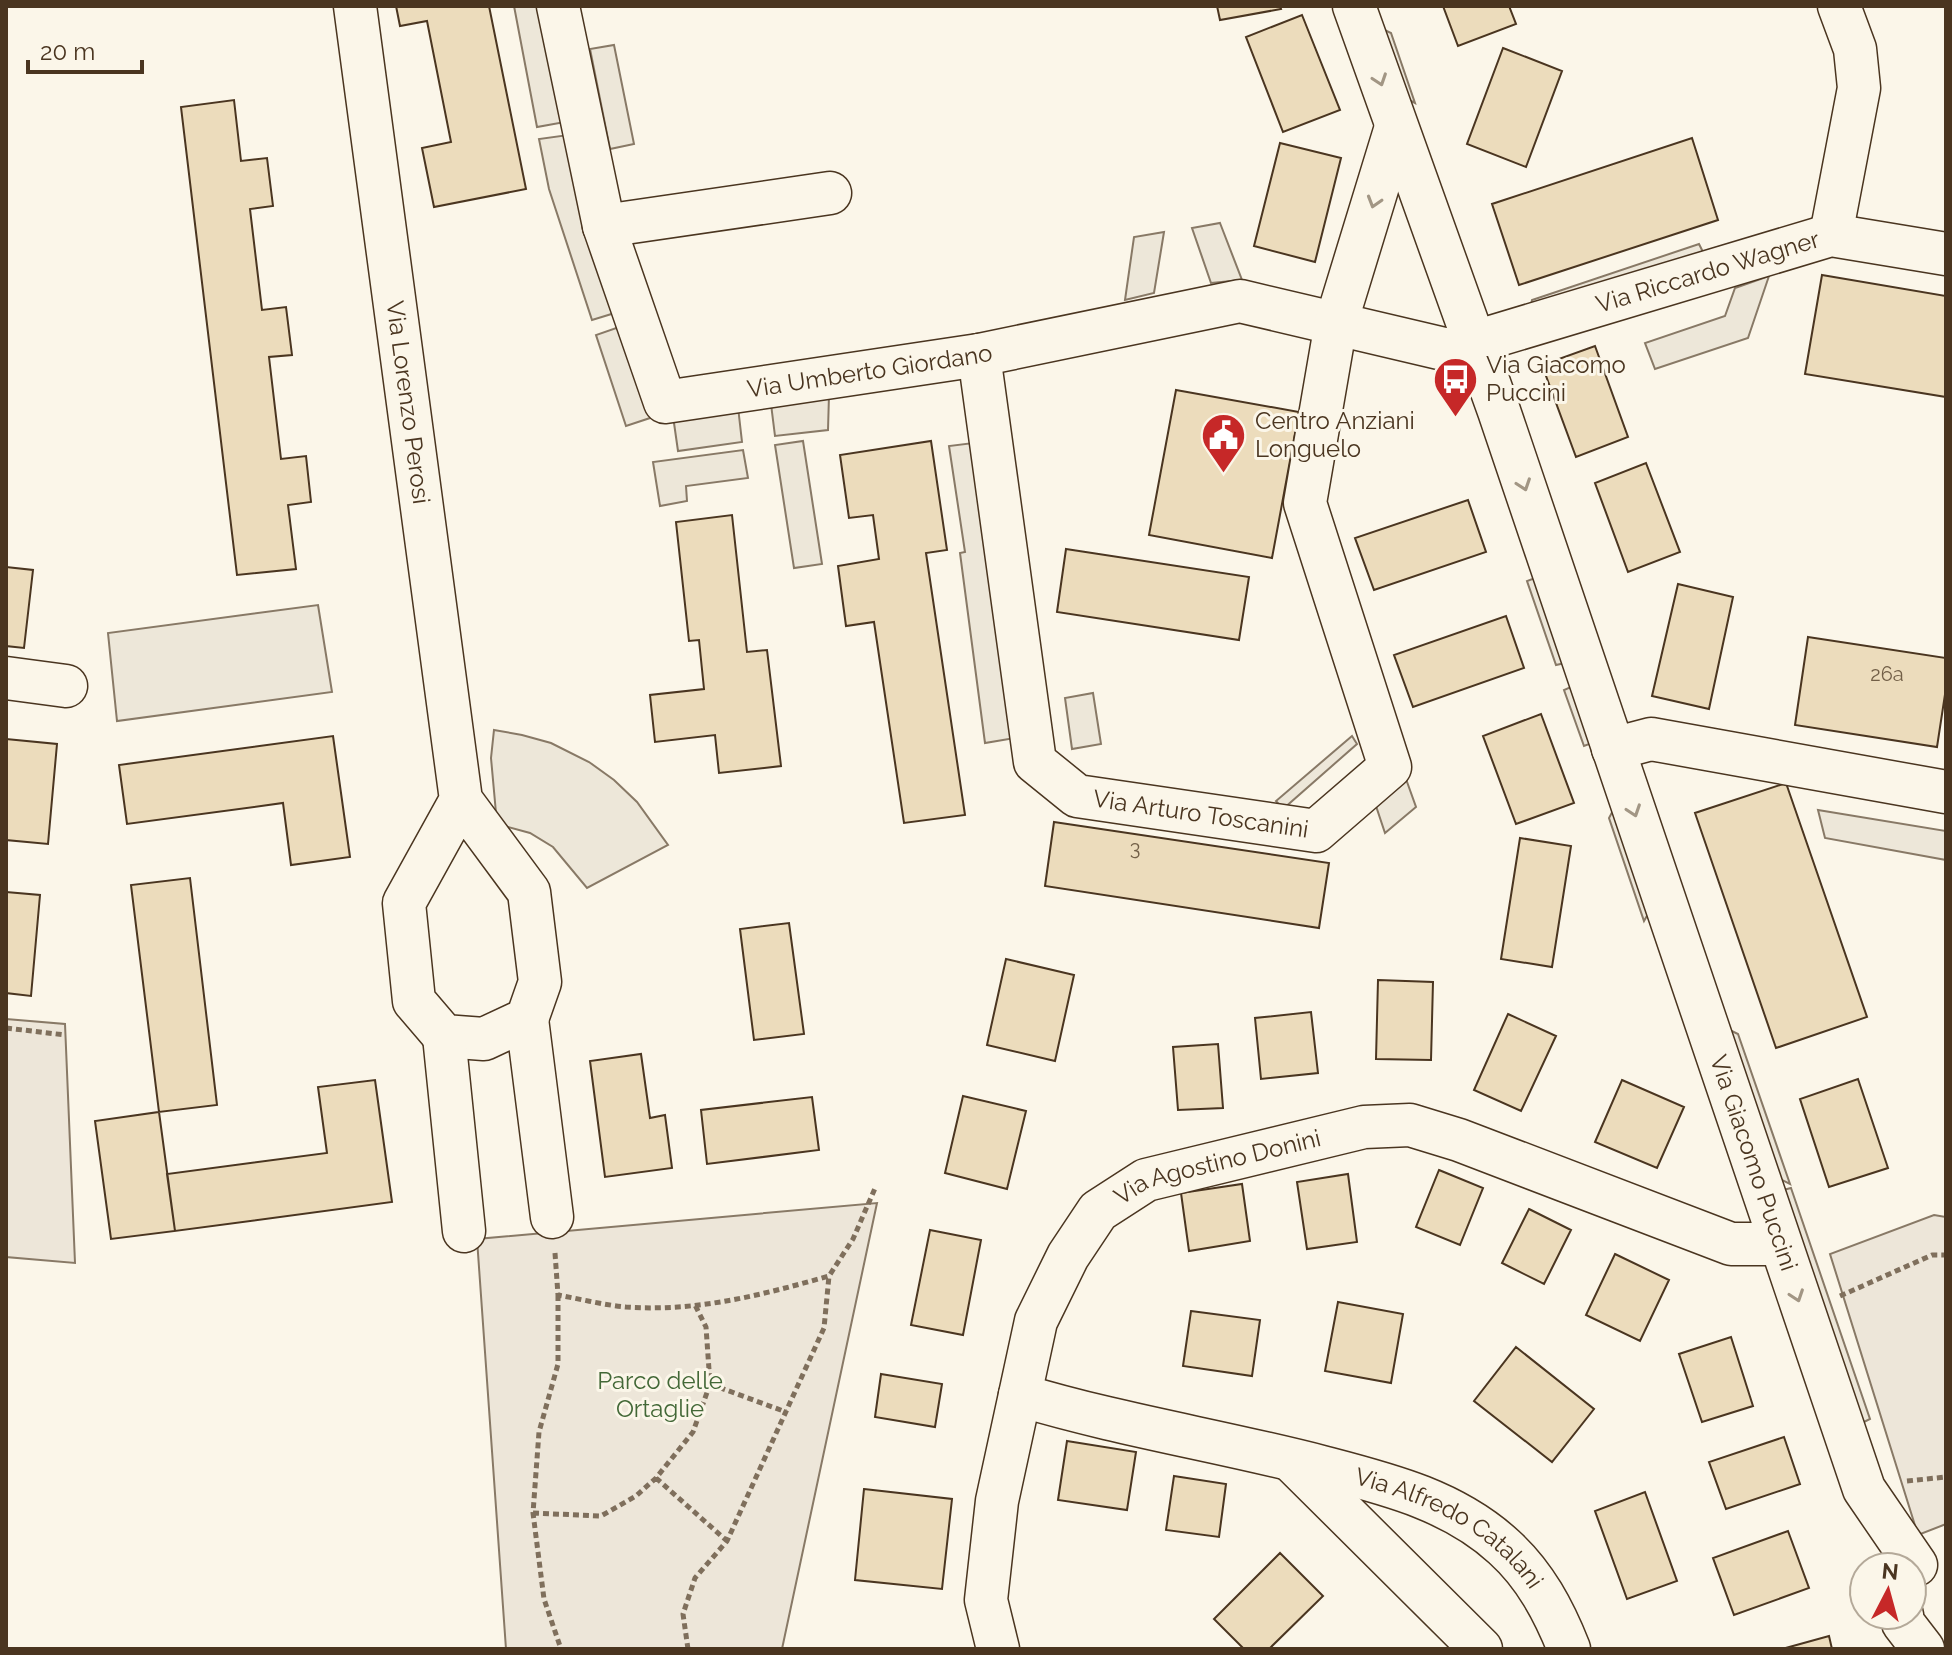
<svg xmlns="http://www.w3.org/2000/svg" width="1952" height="1655" font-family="Raleway,sans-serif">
  <rect width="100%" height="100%" fill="#fbf6e9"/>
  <path fill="#ede6d9" stroke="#887966" stroke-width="2" d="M 6,1019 L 65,1024 L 75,1263 L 6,1257 Z
    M 877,1203 L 782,1649 L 506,1649 L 477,1239 Z
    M 1934,1215 L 1946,1217 L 1946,1524 L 1918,1535 L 1830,1254 Z"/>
  <path fill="#ede7d9" stroke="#887966" stroke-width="2" d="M 514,6 L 544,6 L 565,122 L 537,127 Z
    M 1359,18 L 1391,33 L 1415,103 L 1387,89 Z
    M 614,45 L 634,144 L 610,149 L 590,49 Z
    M 568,135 L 618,312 L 592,320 L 549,189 L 539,139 Z
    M 1220,223 L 1242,280 L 1211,283 L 1192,228 Z
    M 1164,232 L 1154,293 L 1125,300 L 1134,237 Z
    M 1699,244 L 1704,254 L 1529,314 L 1532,300 Z
    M 1769,276 L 1748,338 L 1655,369 L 1645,343 L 1725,316 L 1735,288 Z
    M 622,326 L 653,417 L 626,426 L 596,335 Z
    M 829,395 L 828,430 L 775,436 L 771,404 Z
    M 738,407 L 742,442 L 678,451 L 673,416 Z
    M 803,441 L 822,564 L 794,568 L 775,445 Z
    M 973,443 L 1015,738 L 985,743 L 960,553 L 965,552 L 949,446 Z
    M 743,450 L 748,478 L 686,486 L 687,501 L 660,506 L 653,462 Z
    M 1535,578 L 1565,663 L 1556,665 L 1527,581 Z
    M 318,605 L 332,692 L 117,721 L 108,633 Z
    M 1573,686 L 1592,743 L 1584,746 L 1564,690 Z
    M 1093,693 L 1101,744 L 1072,749 L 1065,698 Z
    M 494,730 L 522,735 L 551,743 L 589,762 L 614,780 L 637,802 L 668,845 L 587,888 L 553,847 L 530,833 L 497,824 L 491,758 Z
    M 1352,736 L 1357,744 L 1283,809 L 1276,801 Z
    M 1406,779 L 1416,807 L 1385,833 L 1376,806 Z
    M 1625,788 L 1659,895 L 1644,921 L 1609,818 Z
    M 1818,810 L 1946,831 L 1946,860 L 1825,838 Z
    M 1705,1018 L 1738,1034 L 1790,1184 L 1760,1169 Z
    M 1791,1188 L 1870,1419 L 1862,1423 L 1779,1191 Z"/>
  <path fill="#ecdcbc" stroke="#4a3520" stroke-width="2" d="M 396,6 L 489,6 L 526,189 L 434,207 L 422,148 L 451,142 L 427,21 L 400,26 Z
    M 1217,6 L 1280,6 L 1281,9 L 1220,20 Z
    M 1443,6 L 1509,6 L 1516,24 L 1458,46 Z
    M 1302,15 L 1340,110 L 1283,132 L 1246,37 Z
    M 1503,48 L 1562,71 L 1526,167 L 1467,144 Z
    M 234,100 L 241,161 L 267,158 L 273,206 L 250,209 L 262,310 L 286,307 L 292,355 L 269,357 L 281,459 L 306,456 L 311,502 L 288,505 L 296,569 L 237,575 L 181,107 Z
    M 1692,138 L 1718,220 L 1519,285 L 1492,204 Z
    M 1280,143 L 1341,158 L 1315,262 L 1254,246 Z
    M 1822,275 L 1946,296 L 1946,397 L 1805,374 Z
    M 1595,346 L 1628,437 L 1576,457 L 1542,365 Z
    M 1176,390 L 1299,412 L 1272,558 L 1149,535 Z
    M 931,441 L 947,550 L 926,553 L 965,815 L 904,823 L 874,622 L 846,626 L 838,566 L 879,559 L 873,515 L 849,518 L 840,455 Z
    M 1646,463 L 1680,552 L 1628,572 L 1595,483 Z
    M 1468,500 L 1486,552 L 1374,590 L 1355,538 Z
    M 732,515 L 747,652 L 767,650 L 781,766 L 719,773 L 715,735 L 655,742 L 650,695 L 704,689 L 699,640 L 689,641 L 676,522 Z
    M 1066,549 L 1249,577 L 1239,640 L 1057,612 Z
    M 6,567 L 33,570 L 24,648 L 6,646 Z
    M 1678,584 L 1733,597 L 1709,709 L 1652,696 Z
    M 1506,616 L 1524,668 L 1413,707 L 1394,655 Z
    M 1808,637 L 1946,658 L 1946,688 L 1937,747 L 1795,725 Z
    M 1541,714 L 1574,803 L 1516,824 L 1483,736 Z
    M 333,736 L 350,857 L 291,865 L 283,803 L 127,824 L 119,765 Z
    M 6,739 L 57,744 L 48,844 L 6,840 Z
    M 1786,783 L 1867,1017 L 1776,1048 L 1695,813 Z
    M 1054,822 L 1329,863 L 1319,928 L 1045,886 Z
    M 1520,838 L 1571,846 L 1552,967 L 1501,959 Z
    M 190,878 L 217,1105 L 159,1112 L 131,885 Z
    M 6,892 L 40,895 L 31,996 L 6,993 Z
    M 789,923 L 804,1034 L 754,1040 L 740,929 Z
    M 1006,959 L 1074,975 L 1055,1061 L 987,1045 Z
    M 1378,980 L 1433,982 L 1431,1060 L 1376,1059 Z
    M 1311,1012 L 1318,1073 L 1261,1079 L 1255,1018 Z
    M 1508,1014 L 1556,1036 L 1521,1111 L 1474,1090 Z
    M 1218,1044 L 1223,1108 L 1178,1110 L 1173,1047 Z
    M 641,1054 L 650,1118 L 665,1115 L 672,1168 L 605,1177 L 590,1061 Z
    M 1858,1079 L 1888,1168 L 1829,1187 L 1800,1099 Z
    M 375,1080 L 392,1202 L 175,1231 L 167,1174 L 327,1153 L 318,1087 Z
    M 1622,1080 L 1684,1107 L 1657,1168 L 1595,1142 Z
    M 963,1096 L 1026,1111 L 1007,1189 L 945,1173 Z
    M 812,1097 L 819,1150 L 707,1164 L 701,1110 Z
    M 159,1112 L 175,1231 L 111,1239 L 95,1121 Z
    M 1439,1170 L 1483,1188 L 1460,1245 L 1416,1227 Z
    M 1348,1174 L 1357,1242 L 1307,1249 L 1297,1182 Z
    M 1242,1184 L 1250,1241 L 1189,1251 L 1181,1193 Z
    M 1529,1209 L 1571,1230 L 1544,1284 L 1502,1263 Z
    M 930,1230 L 981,1240 L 963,1335 L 911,1325 Z
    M 1615,1254 L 1669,1280 L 1640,1341 L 1586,1315 Z
    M 1338,1302 L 1403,1314 L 1391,1383 L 1325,1371 Z
    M 1191,1311 L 1260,1320 L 1252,1376 L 1183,1366 Z
    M 1731,1337 L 1753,1406 L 1702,1422 L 1679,1354 Z
    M 1516,1347 L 1594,1409 L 1552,1462 L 1474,1401 Z
    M 881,1374 L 942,1384 L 935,1427 L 875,1417 Z
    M 1784,1437 L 1800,1484 L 1726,1509 L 1709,1462 Z
    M 1067,1441 L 1136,1452 L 1127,1510 L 1058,1500 Z
    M 1174,1476 L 1226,1484 L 1219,1537 L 1166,1530 Z
    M 864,1489 L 952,1499 L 942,1589 L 855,1580 Z
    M 1645,1492 L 1677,1581 L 1627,1599 L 1595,1511 Z
    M 1788,1531 L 1809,1588 L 1734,1615 L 1713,1558 Z
    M 1280,1553 L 1323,1596 L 1269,1649 L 1244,1649 L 1214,1619 Z
    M 1829,1636 L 1832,1649 L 1782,1649 Z"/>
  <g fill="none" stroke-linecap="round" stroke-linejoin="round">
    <defs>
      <g id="minor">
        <path id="s1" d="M 355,6 L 461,800 L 529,892 L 540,982 L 527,1019 L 484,1039 L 444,1036 L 414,1001 L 404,903 L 461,800"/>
        <path id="s2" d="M 558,6 L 604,226 L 665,402 L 979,355 L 1240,301 L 1448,350 L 1831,235 L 1946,254"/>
        <path id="s3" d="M 1354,6 L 1499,411 L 1864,1489 L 1916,1565"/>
        <path d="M 604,226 L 830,193"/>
        <path d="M 1831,235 L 1859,88 L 1855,49 L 1839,6"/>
        <path id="s4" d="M 979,355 L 1035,762 L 1077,796 L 1316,831 L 1390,767 L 1305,503 L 1336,323 L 1396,127"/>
        <path d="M 6,678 L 66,686"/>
        <path d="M 1613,749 L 1651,739 L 1946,792"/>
        <path d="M 527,1019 L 552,1217"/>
        <path d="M 444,1036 L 464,1231"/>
        <path id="s5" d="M 1020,1395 C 1119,1425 1222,1441 1322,1467 C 1387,1484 1453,1500 1504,1547 C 1535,1575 1554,1611 1569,1649"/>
        <path d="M 1292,1461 L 1481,1649"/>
        <path d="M 1902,1615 L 1903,1623 L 1923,1649"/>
        <path id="s6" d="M 998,1649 L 986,1600 L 997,1501 L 1036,1321 L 1068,1256 L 1098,1211 L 1146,1180 L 1364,1127 L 1410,1125 L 1459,1140 L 1731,1244 L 1778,1244"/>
      </g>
    </defs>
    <use href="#minor" stroke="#4a3520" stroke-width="45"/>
    <path stroke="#7f6f5c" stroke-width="5" stroke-dasharray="6 4" stroke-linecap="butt" d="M 6,1028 L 65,1035
      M 555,1253 L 558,1295 C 580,1299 604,1305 626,1307 C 697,1312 762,1295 829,1276 L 853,1239 L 876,1186
      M 558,1295 L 558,1364 L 539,1432 L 533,1513 L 544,1599 L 561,1649
      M 1840,1296 L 1932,1255 L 1946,1255
      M 710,1384 L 786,1412
      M 656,1478 L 727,1541
      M 1907,1481 L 1946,1477
      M 533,1513 L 601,1516 L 636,1496 L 656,1478 L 693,1432 L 710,1384 L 706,1327 L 695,1305
      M 688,1649 L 683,1614 L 695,1578 L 727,1541 L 824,1328 L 829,1276"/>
    <use href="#minor" stroke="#fbf6e9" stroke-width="42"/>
  </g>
  <defs><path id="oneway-chevron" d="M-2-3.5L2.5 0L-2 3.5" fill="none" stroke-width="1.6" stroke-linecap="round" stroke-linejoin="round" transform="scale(2)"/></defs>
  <g stroke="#a29684">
    <use href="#oneway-chevron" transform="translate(1380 80) rotate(71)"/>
    <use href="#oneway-chevron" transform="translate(1374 202) rotate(107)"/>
    <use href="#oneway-chevron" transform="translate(1524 485) rotate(71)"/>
    <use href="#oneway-chevron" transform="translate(1634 811) rotate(71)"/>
    <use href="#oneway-chevron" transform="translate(1797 1296) rotate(71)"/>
  </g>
  <defs>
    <symbol id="bus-pin" viewBox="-11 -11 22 30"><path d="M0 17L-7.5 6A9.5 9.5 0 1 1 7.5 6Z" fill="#c62828" stroke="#fbf6e9"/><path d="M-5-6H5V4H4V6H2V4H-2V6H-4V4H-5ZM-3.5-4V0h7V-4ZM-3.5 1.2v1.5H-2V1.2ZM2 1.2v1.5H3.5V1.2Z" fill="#fff"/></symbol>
    <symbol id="civic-pin" viewBox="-11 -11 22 30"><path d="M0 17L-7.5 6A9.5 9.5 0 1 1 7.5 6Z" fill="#c62828" stroke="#fbf6e9"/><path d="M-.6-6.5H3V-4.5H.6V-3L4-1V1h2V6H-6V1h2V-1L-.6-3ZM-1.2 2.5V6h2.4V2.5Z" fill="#fff"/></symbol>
  </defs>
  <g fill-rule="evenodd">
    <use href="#bus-pin" x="1430" y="354" width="51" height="69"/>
    <use href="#civic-pin" x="1198" y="410" width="51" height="69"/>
  </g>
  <g text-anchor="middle" stroke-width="6" stroke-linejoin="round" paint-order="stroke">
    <g font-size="20" fill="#725f47">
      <text x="1887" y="681">26a</text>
      <text x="1135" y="855">3</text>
    </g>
    <g font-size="24" fill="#4a3520" stroke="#fbf6e9">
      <text dy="8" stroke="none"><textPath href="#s2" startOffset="1480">Via Riccardo Wagner</textPath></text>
      <text dy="8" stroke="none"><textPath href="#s2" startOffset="618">Via Umberto Giordano</textPath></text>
      <text dy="8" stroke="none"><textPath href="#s1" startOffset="400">Via Lorenzo Perosi</textPath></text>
      <text dy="8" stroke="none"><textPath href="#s4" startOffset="590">Via Arturo Toscanini</textPath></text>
      <text dy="8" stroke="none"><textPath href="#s3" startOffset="1224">Via Giacomo Puccini</textPath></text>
      <text dy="8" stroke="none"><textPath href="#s6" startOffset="590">Via Agostino Donini</textPath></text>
      <text dy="8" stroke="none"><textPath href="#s5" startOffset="454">Via Alfredo Catalani</textPath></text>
    </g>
    <g font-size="24" fill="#4a3520" stroke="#fbf6e9" text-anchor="start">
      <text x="1486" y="373">Via Giacomo<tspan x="1486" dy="28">Puccini</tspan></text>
      <text x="1255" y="429">Centro Anziani<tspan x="1255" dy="28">Longuelo</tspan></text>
    </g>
    <g font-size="24" fill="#436837" stroke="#fbf6e9">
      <text x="660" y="1389">Parco delle<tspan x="660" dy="28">Ortaglie</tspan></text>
    </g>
  </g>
  <rect width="1952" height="1655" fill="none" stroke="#4a3520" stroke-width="16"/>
  <g transform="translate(1888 1591) rotate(6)"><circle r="38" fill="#fbf6e9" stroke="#b4a999" stroke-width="2"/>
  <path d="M0-6L14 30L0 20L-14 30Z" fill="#c62828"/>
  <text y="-12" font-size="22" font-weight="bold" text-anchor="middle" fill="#4a3520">N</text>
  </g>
  <path d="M28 60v12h114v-12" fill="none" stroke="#4a3520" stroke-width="4"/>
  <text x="40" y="60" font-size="24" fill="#4a3520" stroke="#fbf6e9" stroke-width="6" paint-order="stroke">20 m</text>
</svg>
